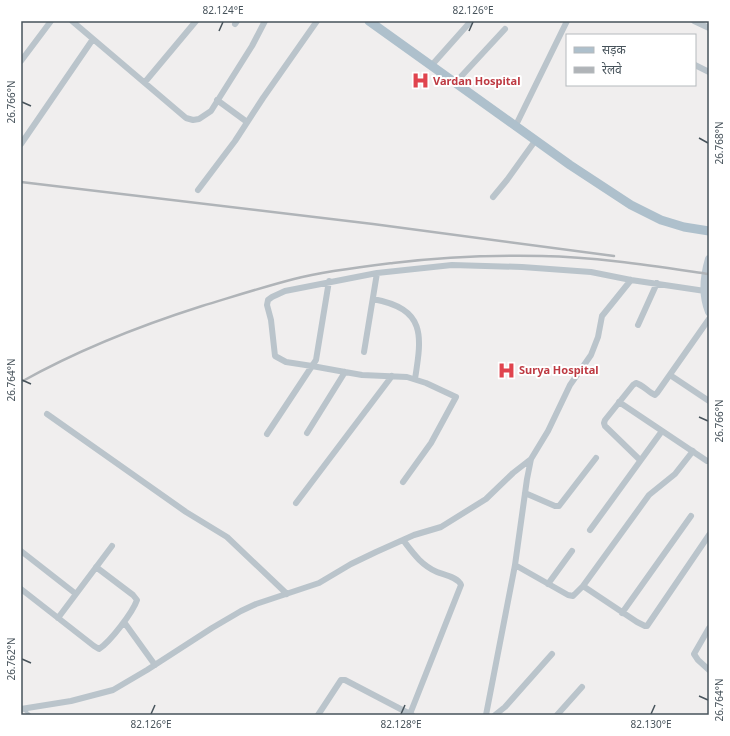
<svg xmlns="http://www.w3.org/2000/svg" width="730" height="736" font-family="'Noto Sans','Noto Sans Devanagari',sans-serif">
  <rect width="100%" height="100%" fill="#f0eeee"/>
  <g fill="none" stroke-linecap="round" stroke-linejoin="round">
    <path stroke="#bac4cb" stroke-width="3" d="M 23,709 L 30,715"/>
    <path stroke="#bac4cb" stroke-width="6" d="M 72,21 L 186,118 L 193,120 L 199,119 L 211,111 L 252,46 L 265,21
      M 694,21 L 709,28
      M 235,24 L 237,21
      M 21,61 L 51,21
      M 695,65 L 709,72
      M 431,66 L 471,21
      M 145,82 L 196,21
      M 455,83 L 505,29
      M 217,100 L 247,122
      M 515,127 L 567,21
      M 21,144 L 93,39
      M 198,190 L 235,141 L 263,98 L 317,21
      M 493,197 L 507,180 L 535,141
      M 373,299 C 426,309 422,335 415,379
      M 638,325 L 657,283
      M 364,352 L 377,273
      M 670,375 L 709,401
      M 619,402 L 707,461
      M 47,414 L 186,512 L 227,537 L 287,594
      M 307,433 L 345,372
      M 267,434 L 316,360 L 329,281
      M 640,460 L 605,426 L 604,423 L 605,420 L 633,385 L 636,383 C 643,385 648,392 655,395 L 657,393 L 709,319
      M 403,482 L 431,443 L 456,397 L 426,383 L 407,377 L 362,375 L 345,372 L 312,366 L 286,362 L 275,356 L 271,320 L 267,305 L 268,300 L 272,297 L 285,291 L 377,273 L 452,265 L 522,267 L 591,272 L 631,280 L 705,291
      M 525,493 L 555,506 L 559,506 L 596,458
      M 296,503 L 392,376
      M 590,530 L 662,431
      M 403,540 C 413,553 421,565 437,572 C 444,575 458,577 461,585 L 410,714
      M 21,551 L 76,594
      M 515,565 L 568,595 L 573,596 L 583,586 L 649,495 L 675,474 L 693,451
      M 548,584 L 572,551
      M 583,586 L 637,622 L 645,626 L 647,626 L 709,535
      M 21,589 L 94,646 L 99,649 C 110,642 133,612 137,600 L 133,595 L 96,567
      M 622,613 L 691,516
      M 58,618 L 112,546
      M 124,622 L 155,665
      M 709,628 L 694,654 L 698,660 L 709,670
      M 21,709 L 71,701 L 113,690 L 147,670 L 212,628 L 241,611 L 256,604 L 319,583 L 351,564 L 376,552 L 414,535 L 441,527 L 486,499 L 513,473 L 531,459
      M 318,715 L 341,680 L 345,680 L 412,715
      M 486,715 L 515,565 L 527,479 L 531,459 L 548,431 L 570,385 L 591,355 L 598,337 L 602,316 L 631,280
      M 495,715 L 505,707 L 552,654
      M 557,715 L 582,687"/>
    <path stroke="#bcc8d1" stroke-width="8" d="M 709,259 C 704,276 702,295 709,312"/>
    <path stroke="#aec0cc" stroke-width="9" d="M 369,21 L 570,165 L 631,205 L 661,220 L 684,227 L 709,231"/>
    <path stroke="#b0b4b8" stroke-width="2.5" d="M 21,182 L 373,224 L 614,256
      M 21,382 C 78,350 139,326 202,306 C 232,297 263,287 294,279 C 326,271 360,267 393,263 C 443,257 492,255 542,256 C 598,257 654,266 709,274"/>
  </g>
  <path fill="none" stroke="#47535b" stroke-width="1.5" d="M 219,31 L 223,22M 469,31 L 473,22M 22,102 L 31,106M 699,138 L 708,143M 22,380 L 31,384M 699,417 L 708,421M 22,659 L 31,663M 699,696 L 708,700M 151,714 L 155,705M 401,714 L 405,705M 651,714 L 655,705"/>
  <defs>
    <symbol id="hospital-bare" viewBox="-9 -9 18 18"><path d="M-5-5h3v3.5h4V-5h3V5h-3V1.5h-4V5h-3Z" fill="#e0444e" stroke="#fff" stroke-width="2.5" paint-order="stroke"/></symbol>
  </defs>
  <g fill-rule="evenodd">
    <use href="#hospital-bare" x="408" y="68" width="25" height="25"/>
    <use href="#hospital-bare" x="494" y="358" width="25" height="25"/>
  </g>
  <g text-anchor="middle" stroke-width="4" stroke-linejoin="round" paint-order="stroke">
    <g font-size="11" font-weight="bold" fill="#be3a42" stroke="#fff" text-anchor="start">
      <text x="433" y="85">Vardan Hospital</text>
      <text x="519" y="374">Surya Hospital</text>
    </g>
  </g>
  <rect width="730" height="736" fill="none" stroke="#ffffff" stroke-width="44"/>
  <rect x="566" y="34" width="130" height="52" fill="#ffffff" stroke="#b5babd"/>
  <rect x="574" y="47" width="20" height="6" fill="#aec0cc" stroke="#b5babd"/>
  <text x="602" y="54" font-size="12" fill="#47535b">सड़क</text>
  <rect x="574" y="67" width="20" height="6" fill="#b0b4b8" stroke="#b5babd"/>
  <text x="602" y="74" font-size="12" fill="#47535b">रेलवे</text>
  <rect x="22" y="22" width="686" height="692" fill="none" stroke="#47535b" stroke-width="1.5"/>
  <g font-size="10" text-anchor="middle" fill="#47535b">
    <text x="223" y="14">82.124°E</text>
    <text x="473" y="14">82.126°E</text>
    <text transform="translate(11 102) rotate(-90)" y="4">26.766°N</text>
    <text transform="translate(719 143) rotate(-90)" y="4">26.768°N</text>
    <text transform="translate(11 380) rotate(-90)" y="4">26.764°N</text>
    <text transform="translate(719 421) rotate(-90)" y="4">26.766°N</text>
    <text transform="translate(11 659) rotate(-90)" y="4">26.762°N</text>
    <text transform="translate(719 700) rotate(-90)" y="4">26.764°N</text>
    <text x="151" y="728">82.126°E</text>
    <text x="401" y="728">82.128°E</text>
    <text x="651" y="728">82.130°E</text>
  </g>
</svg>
